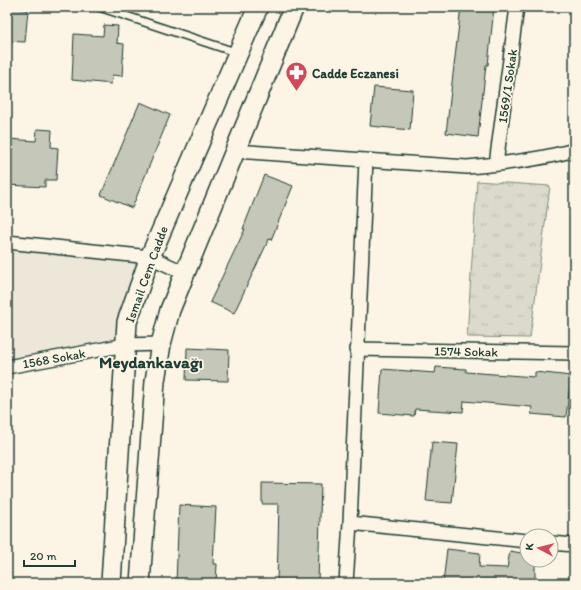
<svg xmlns="http://www.w3.org/2000/svg" width="581" height="590" font-family="Itim,sans-serif">
  <defs>
    <pattern id="park-tufts" width="24" height="20" patternUnits="userSpaceOnUse"><rect width="24" height="20" fill="#dcdacc"/><path d="M3 7l-1-3M5 7V3M7 7l1-3M15 17l-1-3M17 17v-4M19 17l1-3" fill="none" stroke="#bcbcb0"/></pattern>
  </defs>
  <rect width="100%" height="100%" fill="#fcf5e5"/>
  <filter id="ink" filterUnits="userSpaceOnUse"><feTurbulence type="fractalNoise" baseFrequency=".025" numOctaves="2"/><feDisplacementMap in="SourceGraphic" scale="8" xChannelSelector="R" yChannelSelector="G"/><feConvolveMatrix kernelMatrix="1 2 1 2 8 2 1 2 1" color-interpolation-filters="sRGB"/></filter>
  <g filter="url(#ink)">
    <path fill="#ece7d8" d="M 7,242 L 150,257 L 125,345 L 7,367 Z"/>
    <path fill="url(#park-tufts)" stroke="#7e8c80" d="M 477,181 L 550,186 L 530,338 L 467,337 Z"/>
    <path fill="#c5c7b9" stroke="#1f3d34" d="M 7,7 L 21,7 L 21,9 L 28,10 L 25,42 L 7,41 Z
      M 461,7 L 494,7 L 488,65 L 486,65 L 478,137 L 446,133 Z
      M 104,25 L 118,26 L 117,43 L 124,44 L 122,76 L 112,75 L 111,84 L 72,80 L 74,34 L 103,36 Z
      M 374,87 L 413,90 L 410,130 L 370,126 Z
      M 140,102 L 170,115 L 132,208 L 101,195 Z
      M 37,129 L 52,130 L 51,147 L 58,148 L 56,180 L 45,180 L 45,187 L 7,185 L 8,139 L 36,141 Z
      M 264,175 L 293,186 L 271,240 L 269,239 L 234,313 L 210,302 L 245,229 L 243,229 Z
      M 187,348 L 229,350 L 228,381 L 186,380 Z
      M 436,367 L 466,369 L 466,372 L 535,377 L 535,372 L 571,376 L 566,417 L 531,414 L 532,407 L 464,401 L 463,412 L 415,409 L 414,416 L 379,413 L 382,369 L 435,373 Z
      M 432,442 L 458,444 L 452,503 L 426,501 Z
      M 262,483 L 321,484 L 318,583 L 277,583 L 279,504 L 262,504 Z
      M 179,505 L 216,507 L 213,564 L 217,564 L 216,583 L 176,583 Z
      M 447,549 L 480,553 L 479,567 L 507,568 L 510,551 L 527,554 L 527,560 L 535,560 L 535,583 L 443,583 Z"/>
    <g fill="none" stroke-linecap="round" stroke-linejoin="round">
      <defs>
        <path id="lane" d="M 99,7 L 238,53"/>
        <path id="street" d="M 235,151 L 467,167 C 503,164 540,160 574,150
          M 496,164 L 517,7
          M 7,242 L 150,257 L 185,273
          M 357,349 L 574,353
          M 7,367 L 125,345 L 161,344
          M 350,523 L 527,541
          M 551,543 L 574,545
          M 346,583 L 350,523 L 366,160"/>
        <path id="secondary" d="M 111,583 L 127,322 L 150,257 L 258,7
          M 140,583 L 155,381 L 161,344 L 170,310 L 185,273 L 294,7"/>
      </defs>
      <use href="#lane" stroke="#1f3d34" stroke-width="10"/>
      <use href="#street" stroke="#1f3d34" stroke-width="16"/>
      <use href="#secondary" stroke="#1f3d34" stroke-width="22"/>
      <use href="#lane" stroke="#fcf5e5" stroke-width="7"/>
      <use href="#street" stroke="#fcf5e5" stroke-width="13"/>
      <use href="#secondary" stroke="#fcf5e5" stroke-width="19"/>
    </g>
  </g>
  <defs>
    <symbol id="pharmacy-pin" viewBox="-11 -11 22 30"><path d="M0 17L-7.5 6A9.5 9.5 0 1 1 7.5 6Z" fill="#d1495b" stroke="#fcf5e5"/><path d="M-2-6h4v4h4v4h-4v4h-4v-4h-4v-4h4Z" fill="#fff"/></symbol>
  </defs>
  <g fill-rule="evenodd">
    <use href="#pharmacy-pin" x="284" y="60" width="25" height="34"/>
  </g>
  <g text-anchor="middle" stroke-width="3.5" stroke-linejoin="round" paint-order="stroke">
    <g font-size="13" font-weight="bold" fill="#1f3d34" stroke="#fcf5e5" text-anchor="start">
      <text x="312" y="78">Cadde Eczanesi</text>
    </g>
    <g font-size="13" fill="#1f3d34" stroke="#fcf5e5">
      <text transform="translate(507 86) rotate(-82)" y="5">1569/1 Sokak</text>
      <text transform="translate(146 274) rotate(-70)" y="5">Ismail Cem Cadde</text>
      <text transform="translate(466 351) rotate(1)" y="5">1574 Sokak</text>
      <text transform="translate(54 358) rotate(-10)" y="5">1568 Sokak</text>
    </g>
    <g font-size="17" font-weight="bold" fill="#1f3d34" stroke="#fcf5e5">
      <text x="151" y="368">Meydankavağı</text>
    </g>
  </g>
  <rect width="581" height="590" fill="none" stroke="#fcf5e5" stroke-width="24"/>
  <rect x="12" y="12" width="557" height="566" fill="none" stroke="#1f3d34" stroke-width="1.5" filter="url(#ink)"/>
  <g transform="translate(539 548) rotate(277)"><circle r="19" fill="#fcf5e5" stroke="#a4ab9e"/>
  <path d="M0-3L7 15L0 10L-7 15Z" fill="#d1495b"/>
  <text y="-6" font-size="11" font-weight="bold" text-anchor="middle" fill="#1f3d34">K</text>
  </g>
  <path d="M24 560v6h51v-6" fill="none" stroke="#1f3d34" stroke-width="2"/>
  <text x="30" y="560" font-size="12" fill="#1f3d34" stroke="#fcf5e5" stroke-width="3" paint-order="stroke">20 m</text>
</svg>
